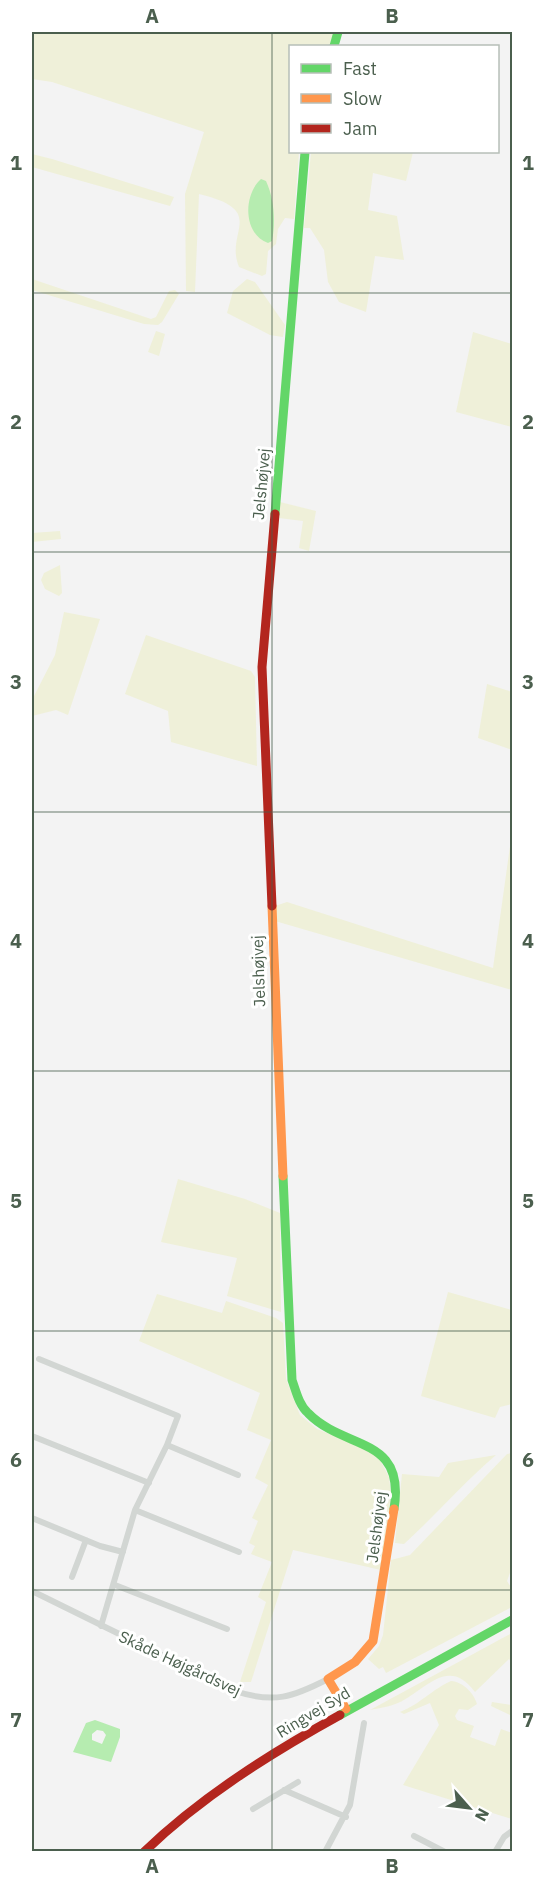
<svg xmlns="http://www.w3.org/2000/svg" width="544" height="1883" font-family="'IBM Plex Sans',sans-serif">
  <rect width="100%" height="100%" fill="#f3f3f3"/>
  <path fill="#eff0d9" d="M 32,32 L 334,32 L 329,46 L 290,46 L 290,152 L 299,152 L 294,219 L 285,218 L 278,229 L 276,244 L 268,251 L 266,274 L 262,276 L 239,267 C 224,231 269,211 199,194 L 195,292 L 186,291 L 185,194 L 204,132 L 52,82 L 32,79 Z
    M 311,152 L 413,152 L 406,181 L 373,173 L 368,210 L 397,216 L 404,260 L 375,256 L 366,312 L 339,302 L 328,282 L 324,250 L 310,228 L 304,228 Z
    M 32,154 L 52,159 L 174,197 L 170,206 L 32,167 Z
    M 32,279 L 151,319 L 156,317 L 169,291 L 175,290 L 179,294 L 162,322 L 158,325 L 144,324 L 32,290 Z
    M 247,279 L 255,282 L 285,325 L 283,337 L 270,335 L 227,313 L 233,291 Z
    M 156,331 L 165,334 L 159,356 L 148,352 Z
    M 473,332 L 512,344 L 512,427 L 456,412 Z
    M 280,502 L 316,511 L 309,551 L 299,548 L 303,521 L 279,518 Z
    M 60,531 L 61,539 L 32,542 L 32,533 Z
    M 60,565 L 62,593 L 59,596 L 45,589 L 41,580 L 44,573 Z
    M 64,612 L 100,619 L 68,715 L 56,710 L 32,716 L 32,700 L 55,655 Z
    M 146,635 L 251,671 L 255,677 L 257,766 L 171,742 L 168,711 L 125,694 Z
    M 487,684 L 512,692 L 512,750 L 478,738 Z
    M 512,832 L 512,990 L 275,921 L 275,906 L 287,902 L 493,968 Z
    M 178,1179 L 245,1199 L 280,1213 L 281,1312 L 227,1296 L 237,1258 L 161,1242 Z
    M 448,1292 L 512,1310 L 512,1404 L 500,1407 L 495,1418 L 421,1396 Z
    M 157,1294 L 222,1313 L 226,1301 L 276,1318 L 283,1323 L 286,1379 L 300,1415 L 317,1429 L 366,1448 L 379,1458 L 389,1477 L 391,1495 L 381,1570 L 293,1550 L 251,1682 L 240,1682 L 266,1602 L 258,1597 L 272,1562 L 251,1554 L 255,1546 L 249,1543 L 258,1521 L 252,1518 L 268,1485 L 255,1478 L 271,1440 L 247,1430 L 260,1393 L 139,1341 Z
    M 512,1453 L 512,1567 L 507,1581 L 512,1589 L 512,1607 L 386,1673 L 383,1667 L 379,1669 L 368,1659 L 379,1646 L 383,1635 L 391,1560 L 410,1555 L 507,1454 Z
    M 496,1455 C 463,1483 436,1515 404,1544 L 395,1543 L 402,1474 L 439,1477 L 448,1463 Z
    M 512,1633 L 512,1664 L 509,1659 L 475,1692 C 448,1655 425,1691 398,1703 C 389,1707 379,1708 370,1710 Z
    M 451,1681 C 463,1682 474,1693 477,1704 L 468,1710 L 459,1709 L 455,1716 L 457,1720 L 474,1726 L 470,1737 L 495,1746 L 501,1729 L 512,1733 L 512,1819 L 403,1785 L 439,1725 L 430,1703 L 404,1714 L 400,1712 C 422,1703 431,1690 451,1681 Z
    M 492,1702 L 512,1705 L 512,1716 L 491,1706 Z"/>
  <path fill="#b6ecb0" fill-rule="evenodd" d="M 261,179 L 266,181 C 274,198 276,222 272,241 L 268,243 C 243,234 243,195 261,179 Z
    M 95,1720 L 120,1729 L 120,1737 L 111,1762 L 73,1752 L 86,1723 ZM 97,1730 L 103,1731 L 106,1735 L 102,1744 L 92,1740 L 92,1734 Z"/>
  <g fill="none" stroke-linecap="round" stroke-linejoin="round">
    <path stroke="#d2d6d3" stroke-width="6" d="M 39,1359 L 178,1416 L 167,1445 L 135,1510 L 101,1626
      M 32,1436 L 149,1483
      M 167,1445 L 238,1475
      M 135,1510 L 239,1552
      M 32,1518 L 100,1546 L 123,1552
      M 72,1577 L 86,1540
      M 115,1585 L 227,1629
      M 32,1591 L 235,1691 C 274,1704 293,1697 328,1679
      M 284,1790 L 346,1817
      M 253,1809 L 298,1782
      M 414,1836 L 445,1852
      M 325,1852 L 350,1805 L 364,1723
      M 495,1852 L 504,1837 L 512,1831"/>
    <path stroke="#63d668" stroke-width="9" d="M 334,46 L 338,32
      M 275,514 L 305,152
      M 283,1176 L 292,1380 C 296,1391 299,1405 308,1413 C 345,1451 406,1435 394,1509
      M 340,1715 L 512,1620"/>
    <path stroke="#ff974d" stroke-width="9" d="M 272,906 L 283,1176
      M 346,1709 L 328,1679 L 355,1662 L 373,1641 L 394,1509"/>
    <path stroke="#b3261e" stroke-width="9" d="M 272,906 L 262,667 L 275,514
      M 144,1852 C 201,1797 271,1753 340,1715"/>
  </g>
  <path fill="none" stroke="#4b5f4e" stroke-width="1.5" stroke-opacity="0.55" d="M 272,32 L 272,1852M 32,293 L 512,293M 32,552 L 512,552M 32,812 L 512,812M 32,1071 L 512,1071M 32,1331 L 512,1331M 32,1590 L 512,1590"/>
  <g text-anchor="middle" stroke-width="6" stroke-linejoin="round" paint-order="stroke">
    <g font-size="16" fill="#4b5f4e" stroke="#fff">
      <text transform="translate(261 484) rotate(-85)" y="6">Jelshøjvej</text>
      <text transform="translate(258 971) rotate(-92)" y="6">Jelshøjvej</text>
      <text transform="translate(376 1527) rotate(-83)" y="6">Jelshøjvej</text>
      <text transform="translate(180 1663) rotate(25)" y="6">Skåde Højgårdsvej</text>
      <text transform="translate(313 1712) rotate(-31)" y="6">Ringvej Syd</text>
    </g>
  </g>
  <rect width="544" height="1883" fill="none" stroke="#ffffff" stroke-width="66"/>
  <rect x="289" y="45" width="210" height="108" fill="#ffffff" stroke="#b7bfb8" stroke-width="1.5"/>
  <rect x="301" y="64" width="30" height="9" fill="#63d668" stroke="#b7bfb8" stroke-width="1.5"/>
  <text x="343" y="75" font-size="18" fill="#4b5f4e">Fast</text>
  <rect x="301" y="94" width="30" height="9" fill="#ff974d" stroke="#b7bfb8" stroke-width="1.5"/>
  <text x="343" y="105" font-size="18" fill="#4b5f4e">Slow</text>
  <rect x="301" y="124" width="30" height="9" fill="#b3261e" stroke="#b7bfb8" stroke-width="1.5"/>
  <text x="343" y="135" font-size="18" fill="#4b5f4e">Jam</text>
  <g transform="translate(469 1808) rotate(118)" stroke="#ffffff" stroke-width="4.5" paint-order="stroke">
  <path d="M0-4.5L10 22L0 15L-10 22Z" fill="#4b5f4e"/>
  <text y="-9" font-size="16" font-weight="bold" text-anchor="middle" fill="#4b5f4e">N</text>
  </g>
  <rect x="33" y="33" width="478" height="1817" fill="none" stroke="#4b5f4e" stroke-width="2"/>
  <g font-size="20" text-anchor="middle" font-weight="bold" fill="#4b5f4e">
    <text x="152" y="23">A</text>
    <text x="392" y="23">B</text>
    <text x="16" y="170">1</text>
    <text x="528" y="170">1</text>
    <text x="16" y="429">2</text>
    <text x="528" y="429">2</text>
    <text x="16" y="689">3</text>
    <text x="528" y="689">3</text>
    <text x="16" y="948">4</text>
    <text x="528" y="948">4</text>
    <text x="16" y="1208">5</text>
    <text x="528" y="1208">5</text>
    <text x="16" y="1467">6</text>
    <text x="528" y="1467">6</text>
    <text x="16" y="1727">7</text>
    <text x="528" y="1727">7</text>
    <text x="152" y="1873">A</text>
    <text x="392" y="1873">B</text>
  </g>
</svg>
